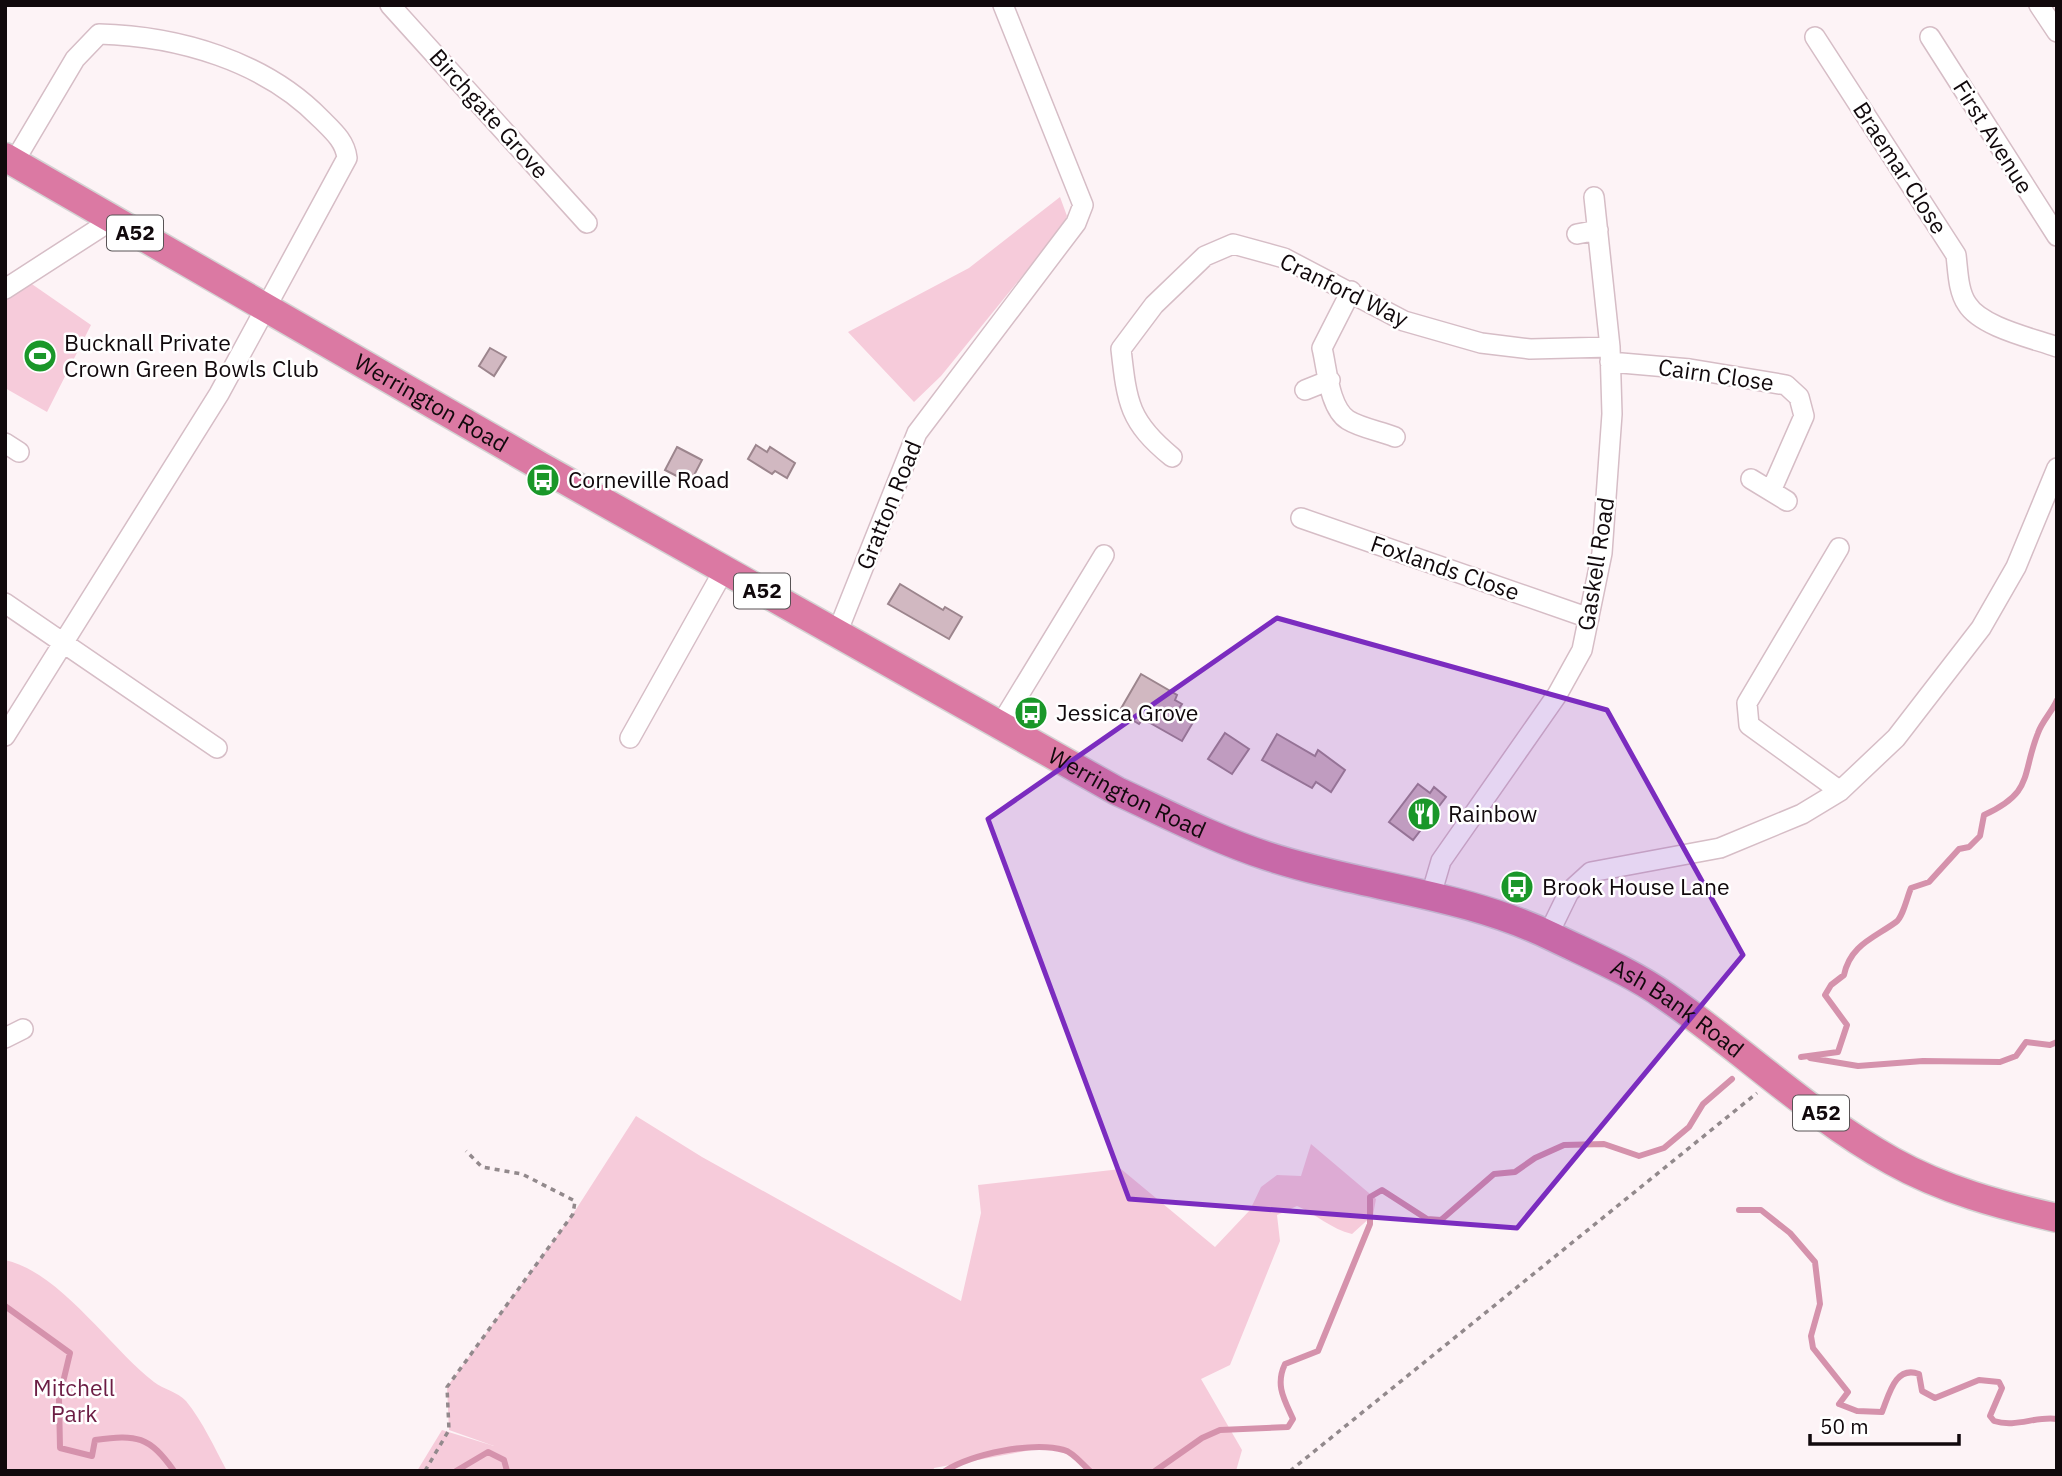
<svg xmlns="http://www.w3.org/2000/svg" width="2062" height="1476" font-family="'IBM Plex Sans',sans-serif">
  <rect width="100%" height="100%" fill="#fdf3f6"/>
  <path fill="#f6cbda" d="M 1060,197 L 1067,216 L 1063,226 L 941,376 L 914,402 L 848,332 L 969,268 Z
    M 26,280 L 91,325 L 47,412 L 5,388 L 5,298 Z
    M 636,1116 L 702,1157 L 961,1301 L 981,1213 L 978,1185 L 1121,1169 L 1215,1247 L 1250,1210 L 1261,1187 L 1277,1175 L 1301,1176 L 1311,1144 L 1376,1199 L 1373,1215 L 1352,1234 C 1331,1229 1316,1214 1297,1206 L 1277,1215 L 1280,1241 L 1230,1365 L 1201,1379 L 1242,1450 L 1236,1471 L 1090,1471 L 1066,1450 L 1037,1449 L 934,1468 L 933,1471 L 417,1471 L 442,1430 L 494,1446 L 449,1430 L 447,1387 L 573,1214 Z
    M 5,1260 C 60,1272 110,1348 154,1382 C 163,1389 178,1392 186,1401 C 203,1422 214,1447 227,1471 L 5,1471 Z"/>
  <g fill="none" stroke-linecap="round" stroke-linejoin="round">
    <path stroke="#d592ac" stroke-width="6" d="M 1801,1057 L 1838,1052 L 1847,1025 L 1825,995 L 1831,985 L 1844,975 C 1850,945 1874,938 1896,922 C 1903,917 1907,897 1911,888 L 1929,882 L 1959,849 L 1969,847 L 1980,836 L 1984,815 C 2034,792 2021,776 2038,733 C 2042,721 2052,712 2057,700
      M 1810,1058 L 1858,1066 L 1923,1061 L 2000,1062 L 2016,1056 L 2026,1042 L 2050,1045 L 2057,1042
      M 1739,1210 L 1761,1210 L 1790,1233 L 1815,1262 L 1820,1304 L 1811,1336 L 1813,1348 L 1848,1392 L 1839,1404 L 1857,1411 L 1882,1412 C 1889,1395 1895,1365 1919,1374 L 1922,1391 L 1935,1398 L 1979,1380 L 1999,1382 L 2002,1388 L 1990,1416 L 1994,1421 C 2016,1428 2035,1416 2057,1419
      M 5,1306 L 70,1353 L 59,1399 L 60,1448 L 92,1456 L 95,1440 C 137,1434 149,1436 174,1471
      M 456,1471 L 488,1452 L 504,1460 L 507,1471
      M 945,1471 C 972,1454 1033,1441 1064,1450 C 1073,1452 1083,1465 1090,1471
      M 1155,1471 L 1202,1438 L 1220,1430 L 1288,1427 L 1293,1419 C 1284,1399 1275,1385 1285,1364 L 1318,1351 L 1370,1224 L 1370,1197 L 1382,1190 L 1427,1219 L 1441,1220 L 1494,1174 L 1515,1172 L 1535,1158 L 1564,1145 L 1604,1144 L 1639,1156 L 1664,1148 L 1689,1127 L 1703,1104 L 1732,1079"/>
  </g>
  <path fill="#d1b8c1" stroke="#9c858d" stroke-width="2" d="M 490,348 L 506,357 L 494,376 L 479,366 Z
    M 756,445 L 767,452 L 770,447 L 795,463 L 787,478 L 775,471 L 772,474 L 748,459 Z
    M 677,447 L 702,460 L 690,483 L 665,470 Z
    M 900,584 L 943,610 L 945,607 L 962,617 L 949,639 L 888,604 Z
    M 1141,674 L 1177,695 L 1175,700 L 1182,704 L 1178,710 L 1195,719 L 1182,741 L 1143,719 L 1139,724 L 1119,712 Z
    M 1225,733 L 1249,749 L 1232,774 L 1208,759 Z
    M 1277,734 L 1315,756 L 1318,750 L 1345,770 L 1331,792 L 1316,782 L 1312,788 L 1262,760 Z
    M 1418,784 L 1430,793 L 1434,787 L 1446,797 L 1413,840 L 1389,822 Z"/>
  <g fill="none" stroke-linecap="round" stroke-linejoin="round">
    <defs>
      <path id="minor" d="M 390,5 L 587,223
        M 2039,5 L 2057,32
        M 1815,37 L 1956,255 C 1958,271 1958,291 1967,304 C 1981,327 2032,338 2057,347
        M 1930,37 L 2057,236
        M 1577,234 L 1598,230
        M 5,289 L 112,220
        M 1351,291 L 1322,348 C 1327,368 1329,408 1348,420 C 1361,428 1380,431 1395,437
        M 1610,362 L 1690,369 L 1786,385 L 1799,397 L 1804,416 L 1771,491
        M 1305,390 L 1330,380
        M 5,443 L 19,452
        M 1172,457 C 1129,422 1127,403 1121,349 L 1154,305 L 1205,256 L 1233,244 L 1284,258 L 1404,321 L 1481,343 L 1530,349 L 1610,347
        M 1751,479 L 1787,501
        M 1301,518 L 1589,618
        M 1839,548 L 1747,703 L 1749,725 L 1840,791
        M 5,603 L 217,748
        M 837,633 L 917,433 L 1076,223 L 1083,205 L 1003,5
        M 1001,724 L 1104,555
        M 5,736 L 219,394 L 347,158 C 345,141 333,131 321,119 C 265,61 178,36 99,34 L 75,59 L 14,162
        M 630,738 L 724,570
        M 1431,895 L 1441,861 L 1557,695 L 1582,650 L 1602,553 L 1612,414 L 1610,347 L 1594,197
        M 1548,935 L 1569,892 L 1591,872 L 1720,848 L 1802,814 L 1840,791 L 1896,738 L 1981,628 L 2016,567 L 2057,468
        M 5,1038 L 23,1029"/>
      <g id="highway">
        <path id="s1" d="M 5,157 L 540,466 L 1117,791 C 1167,814 1215,839 1267,856 C 1361,887 1463,893 1553,937 C 1590,955 1631,972 1665,996 C 1742,1049 1811,1116 1892,1161 C 1944,1190 2000,1205 2057,1218"/>
      </g>
    </defs>
    <use href="#minor" stroke="#d6bdc6" stroke-width="22"/>
    <use href="#highway" stroke="#d4d3d3" stroke-width="31"/>
    <path stroke="#92898c" stroke-width="3.5" stroke-dasharray="5 5" stroke-linecap="butt" d="M 425,1471 L 449,1430 L 447,1387 L 573,1214 L 575,1201 L 522,1174 L 482,1167 L 466,1151
      M 1290,1471 L 1757,1093"/>
    <use href="#minor" stroke="#fff" stroke-width="19"/>
    <use href="#highway" stroke="#db79a3" stroke-width="28"/>
  </g>
  <path fill="#7b2cbf" fill-opacity="0.2" stroke="#7b2cbf" stroke-width="5" stroke-linejoin="round" d="M 1277,618 L 1607,710 L 1743,955 L 1517,1228 L 1129,1199 L 988,819 Z"/>
  <defs>
    <symbol id="stadium-disc" viewBox="-11 -11 22 22"><circle r="9.5" fill="#1a9729" stroke="#fff"/><path d="M0-5a6.5 5 0 1 0 0 10a6.5 5 0 1 0 0-10ZM-3.5-1.8h7v3.6h-7Z" fill="#fff"/></symbol>
    <symbol id="bus-disc" viewBox="-11 -11 22 22"><circle r="9.5" fill="#1a9729" stroke="#fff"/><path d="M-5-6H5V4H4V6H2V4H-2V6H-4V4H-5ZM-3.5-4V0h7V-4ZM-3.5 1.2v1.5H-2V1.2ZM2 1.2v1.5H3.5V1.2Z" fill="#fff"/></symbol>
    <symbol id="restaurant-disc" viewBox="-11 -11 22 22"><circle r="9.5" fill="#1a9729" stroke="#fff"/><path d="M-5-6h1v4h1v-4h1v4h1v-4h1v5L-1.5 .5V6h-2V.5L-5-1ZM5-6V6H3V1.5H1.5Q1.5-4 5-6Z" fill="#fff"/></symbol>
  </defs>
  <g fill-rule="evenodd">
    <use href="#stadium-disc" x="21" y="337" width="38" height="38"/>
    <use href="#bus-disc" x="524" y="461" width="38" height="38"/>
    <use href="#bus-disc" x="1012" y="694" width="38" height="38"/>
    <use href="#restaurant-disc" x="1405" y="795" width="38" height="38"/>
    <use href="#bus-disc" x="1498" y="868" width="38" height="38"/>
  </g>
  <g text-anchor="middle" stroke-width="5" stroke-linejoin="round" paint-order="stroke">
    <g fill="#fff" stroke="#585355" stroke-width="2">
      <rect x="107" y="215.5" width="56" height="35" rx="5"/>
      <rect x="734" y="573.5" width="56" height="35" rx="5"/>
      <rect x="1793" y="1095.5" width="56" height="35" rx="5"/>
    </g>
    <g font-size="21" font-weight="bold" fill="#11090c">
      <text x="135" y="240">A52</text>
      <text x="762" y="598">A52</text>
      <text x="1821" y="1120">A52</text>
    </g>
    <g font-size="23" fill="#11090c" stroke="#fff">
      <text transform="translate(489 114) rotate(48)" y="8">Birchgate Grove</text>
      <text transform="translate(1993 137) rotate(58)" y="8">First Avenue</text>
      <text transform="translate(1900 168) rotate(57)" y="8">Braemar Close</text>
      <text transform="translate(1344 290) rotate(26)" y="8">Cranford Way</text>
      <text transform="translate(1716 375) rotate(8)" y="8">Cairn Close</text>
      <text dy="8" stroke="none"><textPath href="#s1" startOffset="492">Werrington Road</textPath></text>
      <text transform="translate(889 505) rotate(-68)" y="8">Gratton Road</text>
      <text transform="translate(1596 564) rotate(-81)" y="8">Gaskell Road</text>
      <text transform="translate(1445 568) rotate(19)" y="8">Foxlands Close</text>
      <text dy="8" stroke="none"><textPath href="#s1" startOffset="1290">Werrington Road</textPath></text>
      <text dy="8" stroke="none"><textPath href="#s1" startOffset="1885">Ash Bank Road</textPath></text>
    </g>
    <g font-size="23" fill="#11090c" stroke="#fff" text-anchor="start">
      <text x="64" y="351">Bucknall Private<tspan x="64" dy="26">Crown Green Bowls Club</tspan></text>
      <text x="568" y="488">Corneville Road</text>
      <text x="1056" y="721">Jessica Grove</text>
      <text x="1448" y="822">Rainbow</text>
      <text x="1542" y="895">Brook House Lane</text>
    </g>
    <g font-size="23" fill="#6c1d44" stroke="#fff">
      <text x="74" y="1396">Mitchell<tspan x="74" dy="26">Park</tspan></text>
    </g>
  </g>
  <rect width="2062" height="1476" fill="none" stroke="#11090c" stroke-width="14"/>
  <path d="M1810 1434v10h149v-10" fill="none" stroke="#11090c" stroke-width="3.5"/>
  <text x="1820" y="1434" font-size="21" fill="#11090c" stroke="#ffffff" stroke-width="5" paint-order="stroke">50 m</text>
</svg>
